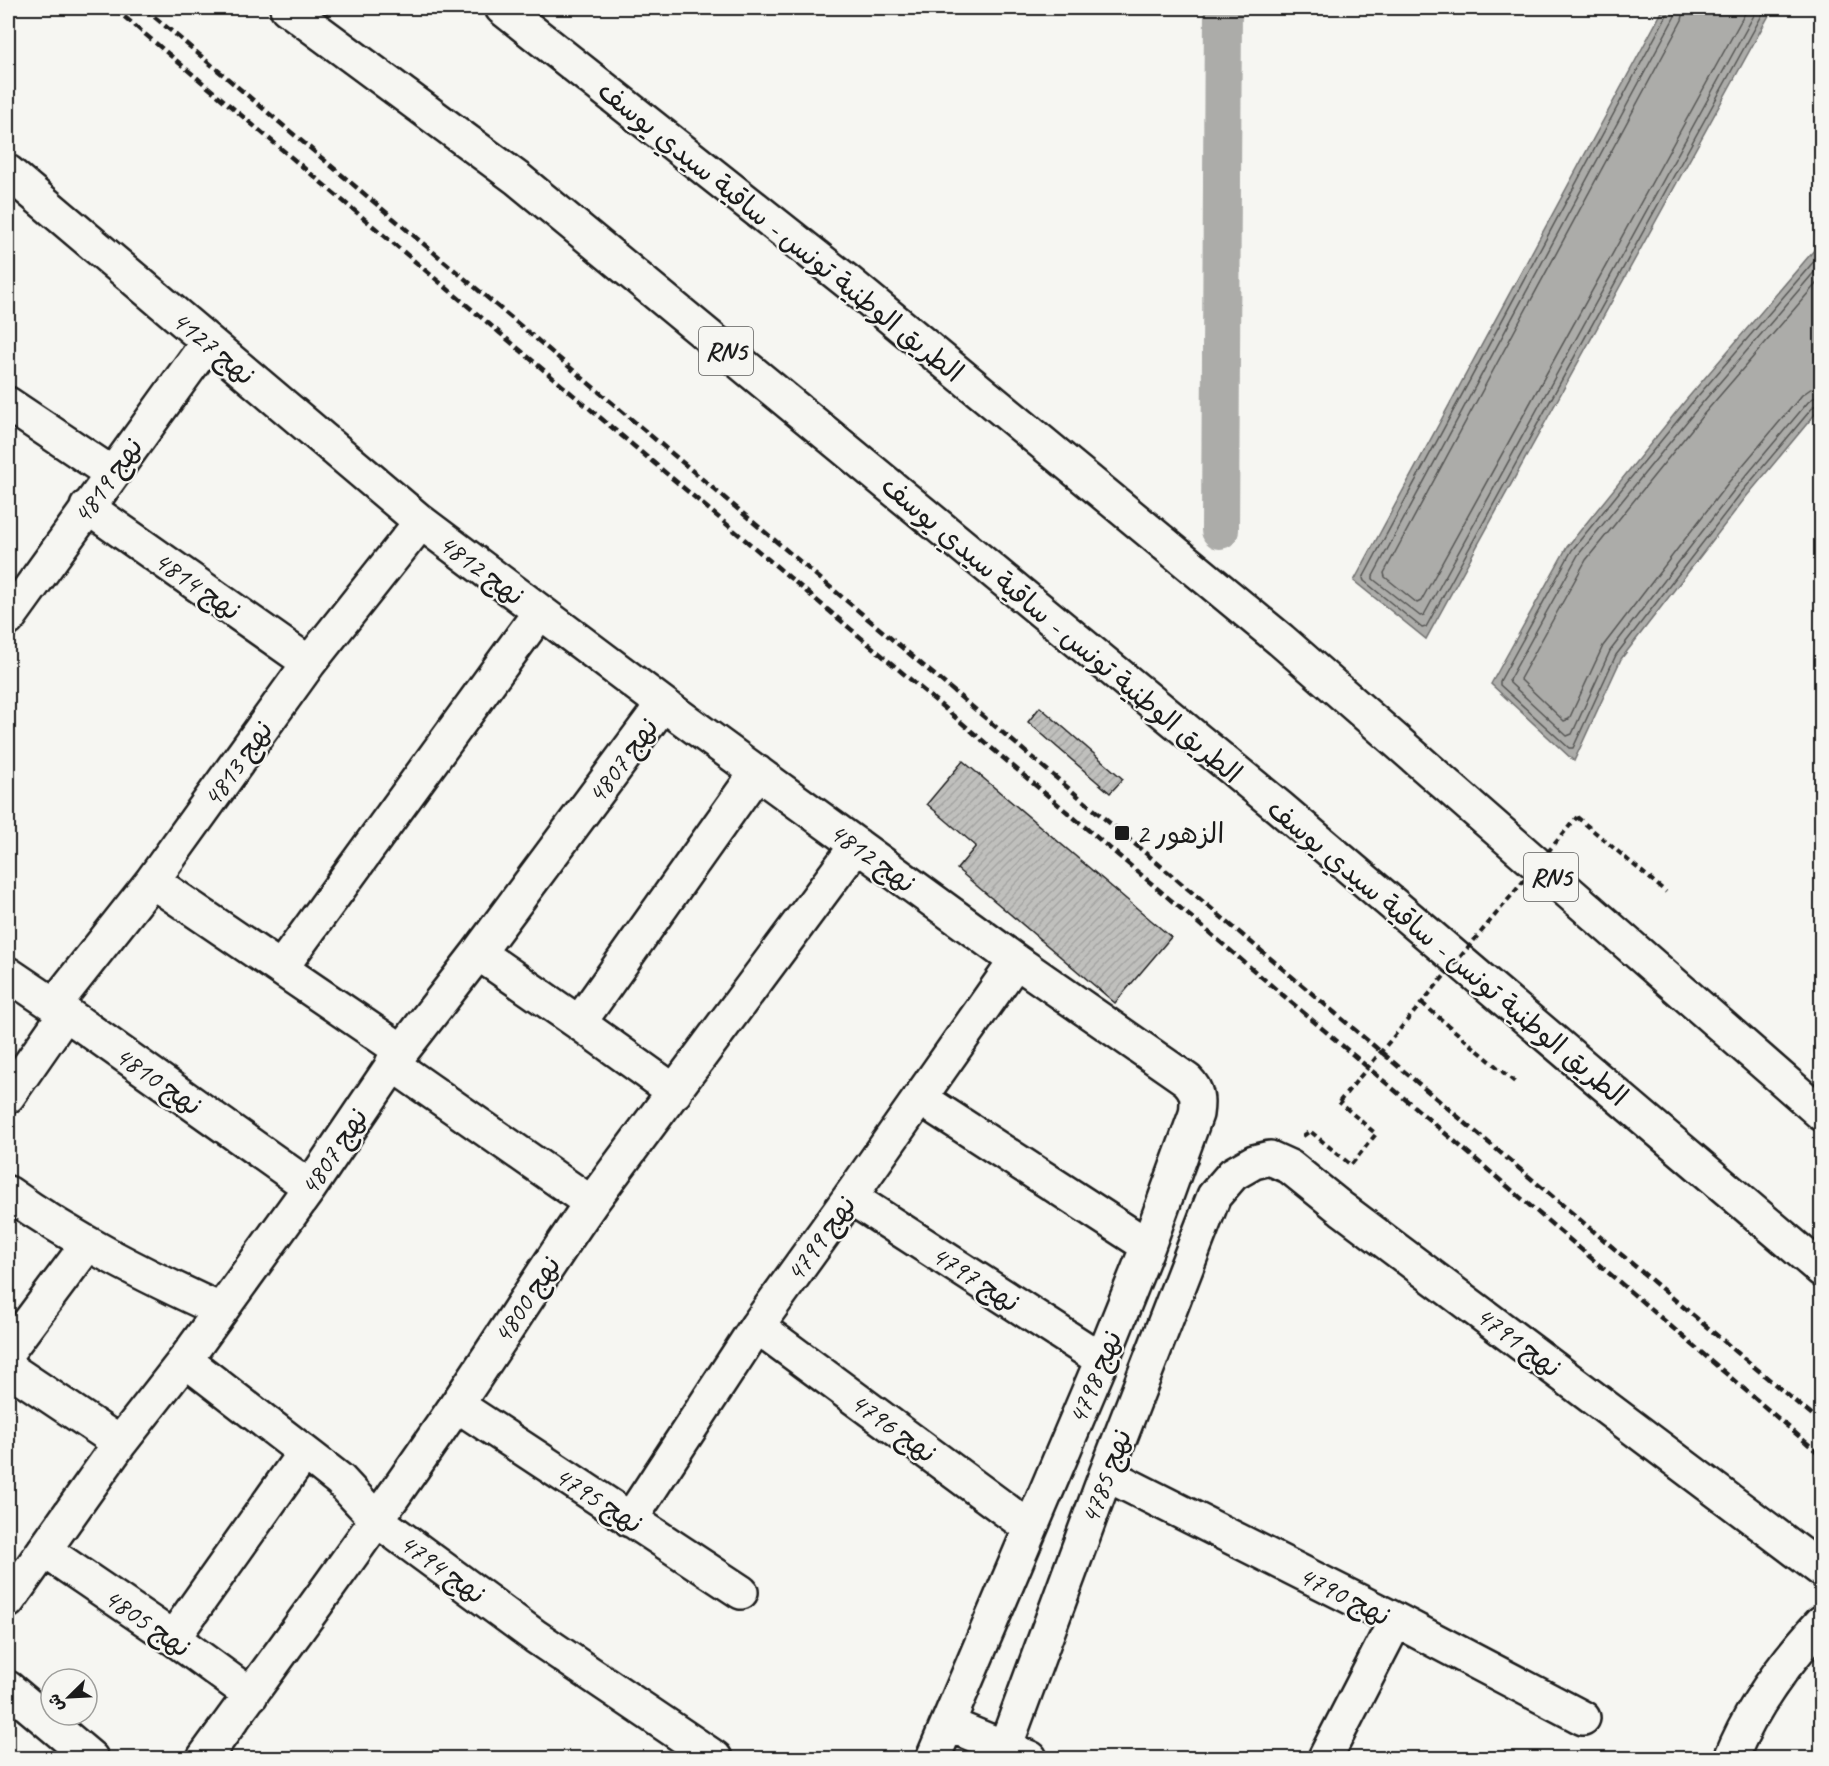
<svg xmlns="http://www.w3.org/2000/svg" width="1829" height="1766" font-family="Caveat,'Playpen Sans Arabic',sans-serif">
  <defs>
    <pattern id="building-hatch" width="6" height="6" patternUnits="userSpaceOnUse" patternTransform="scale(1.5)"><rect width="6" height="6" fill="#c0c0bd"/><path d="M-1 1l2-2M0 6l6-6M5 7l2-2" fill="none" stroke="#a4a4a2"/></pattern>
  </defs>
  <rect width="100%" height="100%" fill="#f6f6f2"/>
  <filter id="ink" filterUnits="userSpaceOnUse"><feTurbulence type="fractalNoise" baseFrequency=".0167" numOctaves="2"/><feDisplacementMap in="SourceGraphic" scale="12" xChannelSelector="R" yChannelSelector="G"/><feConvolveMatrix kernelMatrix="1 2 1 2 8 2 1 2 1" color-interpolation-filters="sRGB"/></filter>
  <g filter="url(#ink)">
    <path fill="#acaca9" stroke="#727271" stroke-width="1.5" d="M 1664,8 L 1773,8 L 1426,639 L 1354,581 Z
      M 1821,242 L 1821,407 L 1746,497 L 1621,659 L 1574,761 L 1491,684 L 1567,547 L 1686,400 Z"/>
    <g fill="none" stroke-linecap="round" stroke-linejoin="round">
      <path stroke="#565654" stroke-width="1.5" d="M 1669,8 L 1668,13 L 1363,578 L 1364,581 L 1422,628 L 1426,627 L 1766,8
        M 1676,8 L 1675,16 L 1373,576 L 1373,579 L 1420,616 L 1424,615 L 1758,8
        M 1685,8 L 1682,20 L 1384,573 L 1385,577 L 1417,603 L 1421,601 L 1748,8
        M 1822,252 L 1691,404 L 1572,550 L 1500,681 L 1500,685 L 1569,748 L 1573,748 L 1616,655 L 1741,493 L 1814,406 L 1822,404
        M 1822,263 L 1697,409 L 1578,555 L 1509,680 L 1510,683 L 1567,736 L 1572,734 L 1610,651 L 1735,489 L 1809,401 L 1815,397 L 1822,396
        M 1822,277 L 1703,415 L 1586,560 L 1520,679 L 1564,721 L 1569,719 L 1603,646 L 1728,483 L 1802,395 L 1812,388 L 1822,387"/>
      <path stroke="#acaca9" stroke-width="38" d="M 1220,530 L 1223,8"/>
    </g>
    <path fill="url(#building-hatch)" stroke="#1c1c1c" stroke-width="1.5" d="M 1040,707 L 1123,779 L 1110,793 L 1028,722 Z
      M 963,761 L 1171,937 L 1115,1003 L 957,869 L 976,846 L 927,804 Z"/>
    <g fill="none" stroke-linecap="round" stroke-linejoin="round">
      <defs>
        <path id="minor" d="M 8,172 L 421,522 L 663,704 L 1016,961 L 1187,1080 C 1198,1091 1198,1100 1196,1114 L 1148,1246
          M 8,404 L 111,473
          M 87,507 L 309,663
          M 8,619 L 208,342
          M 152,881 L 402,1051
          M 478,953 L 579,1023 L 675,1092
          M 281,968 L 540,612
          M 8,974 L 54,1005 L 310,1187
          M 54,1005 L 152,881 L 309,663 L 421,522
          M 579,1023 L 757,772
          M 392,1064 L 591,1203
          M 8,1096 L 65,1014
          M 920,1098 L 1148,1246 L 1102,1360 L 933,1758
          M 8,1193 C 74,1240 146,1276 220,1310
          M 850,1197 L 1102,1360
          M 757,1326 L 1030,1528
          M 8,1351 L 87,1245
          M 185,1360 L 321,1465 L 340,1480 L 377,1520 L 536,1637 L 715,1758
          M 8,1368 L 120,1443
          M 457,1405 L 741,1592
          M 1106,1474 L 1396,1620 L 1583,1718
          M 630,1520 L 757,1326 L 850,1197 L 1016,961
          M 44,1550 L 173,1638 L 251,1695
          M 8,1601 L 120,1443 L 185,1360 L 310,1187 L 402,1051 L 478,953 L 663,704
          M 173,1638 L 304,1453
          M 8,1688 L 91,1758
          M 948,1724 L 1030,1758
          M 204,1758 C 289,1642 374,1526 455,1407 C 501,1340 544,1270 591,1203 L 857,845
          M 1001,1758 L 1106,1474 L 1214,1196 L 1233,1174 L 1254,1162 L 1270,1158 L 1290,1167 L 1342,1209 L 1822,1570
          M 1325,1758 L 1396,1620
          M 1731,1758 C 1751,1708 1785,1662 1822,1622"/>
        <path id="highway" d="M 287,8 L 518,179 L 1279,807 L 1822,1270
          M 502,8 L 848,282 L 1281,640 L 1822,1114"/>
      </defs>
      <use href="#minor" stroke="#1c1c1c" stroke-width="38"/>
      <use href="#highway" stroke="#1c1c1c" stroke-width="38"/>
      <path stroke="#1c1c1c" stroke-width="4" stroke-dasharray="6 4.5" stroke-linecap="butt" d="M 1577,817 L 1666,892
        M 1422,1003 L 1517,1084
        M 1303,1136 L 1310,1131 L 1351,1165 L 1376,1134 L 1339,1102"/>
      <use href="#minor" stroke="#f6f6f2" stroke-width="33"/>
      <use href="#highway" stroke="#f6f6f2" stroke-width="33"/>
      <path stroke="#1c1c1c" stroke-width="4.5" stroke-dasharray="9 4.5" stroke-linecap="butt" d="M 114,8 C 685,489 1256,969 1822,1456
        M 144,8 L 1822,1424"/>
      <path stroke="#1c1c1c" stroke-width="4" stroke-dasharray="6 4.5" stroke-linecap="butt" d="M 1339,1102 L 1577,817"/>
    </g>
  </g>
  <rect fill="#1c1c1c" stroke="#f6f6f2" stroke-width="2" x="1114" y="825" width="16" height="16" rx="3"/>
  <g text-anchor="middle" stroke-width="4.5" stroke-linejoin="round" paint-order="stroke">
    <g fill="#f6f6f2" stroke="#5d5d5c" stroke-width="1.5">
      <rect x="699" y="327" width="54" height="48" rx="4.5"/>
      <rect x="1524" y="853" width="54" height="48" rx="4.5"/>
    </g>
    <g font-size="27" font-weight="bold" fill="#1c1c1c">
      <text x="726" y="360">RN5</text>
      <text x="1551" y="886">RN5</text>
    </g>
    <g font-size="28" fill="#1c1c1c" stroke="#f6f6f2">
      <text transform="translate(781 231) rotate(39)" y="10">الطريق الوطنية تونس - ساقية سيدي يوسف</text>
      <text transform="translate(214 347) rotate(40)" y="10">نهج 4127</text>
      <text transform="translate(107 480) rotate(-54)" y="10">نهج 4819</text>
      <text transform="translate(482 569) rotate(37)" y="10">نهج 4812</text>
      <text transform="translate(198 585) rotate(35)" y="10">نهج 4814</text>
      <text transform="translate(1062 629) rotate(40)" y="10">الطريق الوطنية تونس - ساقية سيدي يوسف</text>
      <text transform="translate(622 760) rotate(-53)" y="10">نهج 4807</text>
      <text transform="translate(237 763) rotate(-54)" y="10">نهج 4813</text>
      <text transform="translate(873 857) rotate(36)" y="10">نهج 4812</text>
      <text transform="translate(1448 952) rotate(40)" y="10">الطريق الوطنية تونس - ساقية سيدي يوسف</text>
      <text transform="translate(159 1080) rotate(35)" y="10">نهج 4810</text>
      <text transform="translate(333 1151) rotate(-56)" y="10">نهج 4807</text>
      <text transform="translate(820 1238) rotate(-54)" y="10">نهج 4799</text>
      <text transform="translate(976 1278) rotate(33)" y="10">نهج 4797</text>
      <text transform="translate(526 1299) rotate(-56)" y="10">نهج 4800</text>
      <text transform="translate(1519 1341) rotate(37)" y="10">نهج 4791</text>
      <text transform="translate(1094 1377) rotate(-67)" y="10">نهج 4798</text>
      <text transform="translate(894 1427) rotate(36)" y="10">نهج 4796</text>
      <text transform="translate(1105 1476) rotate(-69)" y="10">نهج 4785</text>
      <text transform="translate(599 1499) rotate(33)" y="10">نهج 4795</text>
      <text transform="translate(443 1568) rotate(36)" y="10">نهج 4794</text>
      <text transform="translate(1345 1595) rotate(27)" y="10">نهج 4790</text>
      <text transform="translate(148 1622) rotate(35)" y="10">نهج 4805</text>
    </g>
    <g font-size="28" fill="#1c1c1c" stroke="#f6f6f2" text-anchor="start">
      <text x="1136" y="843">الزهور 2</text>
    </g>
  </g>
  <rect width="1829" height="1766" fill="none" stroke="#f6f6f2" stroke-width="30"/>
  <rect x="15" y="15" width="1799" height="1736" fill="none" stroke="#1c1c1c" stroke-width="2" filter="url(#ink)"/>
  <g transform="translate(69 1697) rotate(246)"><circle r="28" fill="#f6f6f2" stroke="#9f9f9c" stroke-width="1.5"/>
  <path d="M0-4.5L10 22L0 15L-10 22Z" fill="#1c1c1c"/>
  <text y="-9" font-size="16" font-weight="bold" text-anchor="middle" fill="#1c1c1c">ش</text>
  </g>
</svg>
